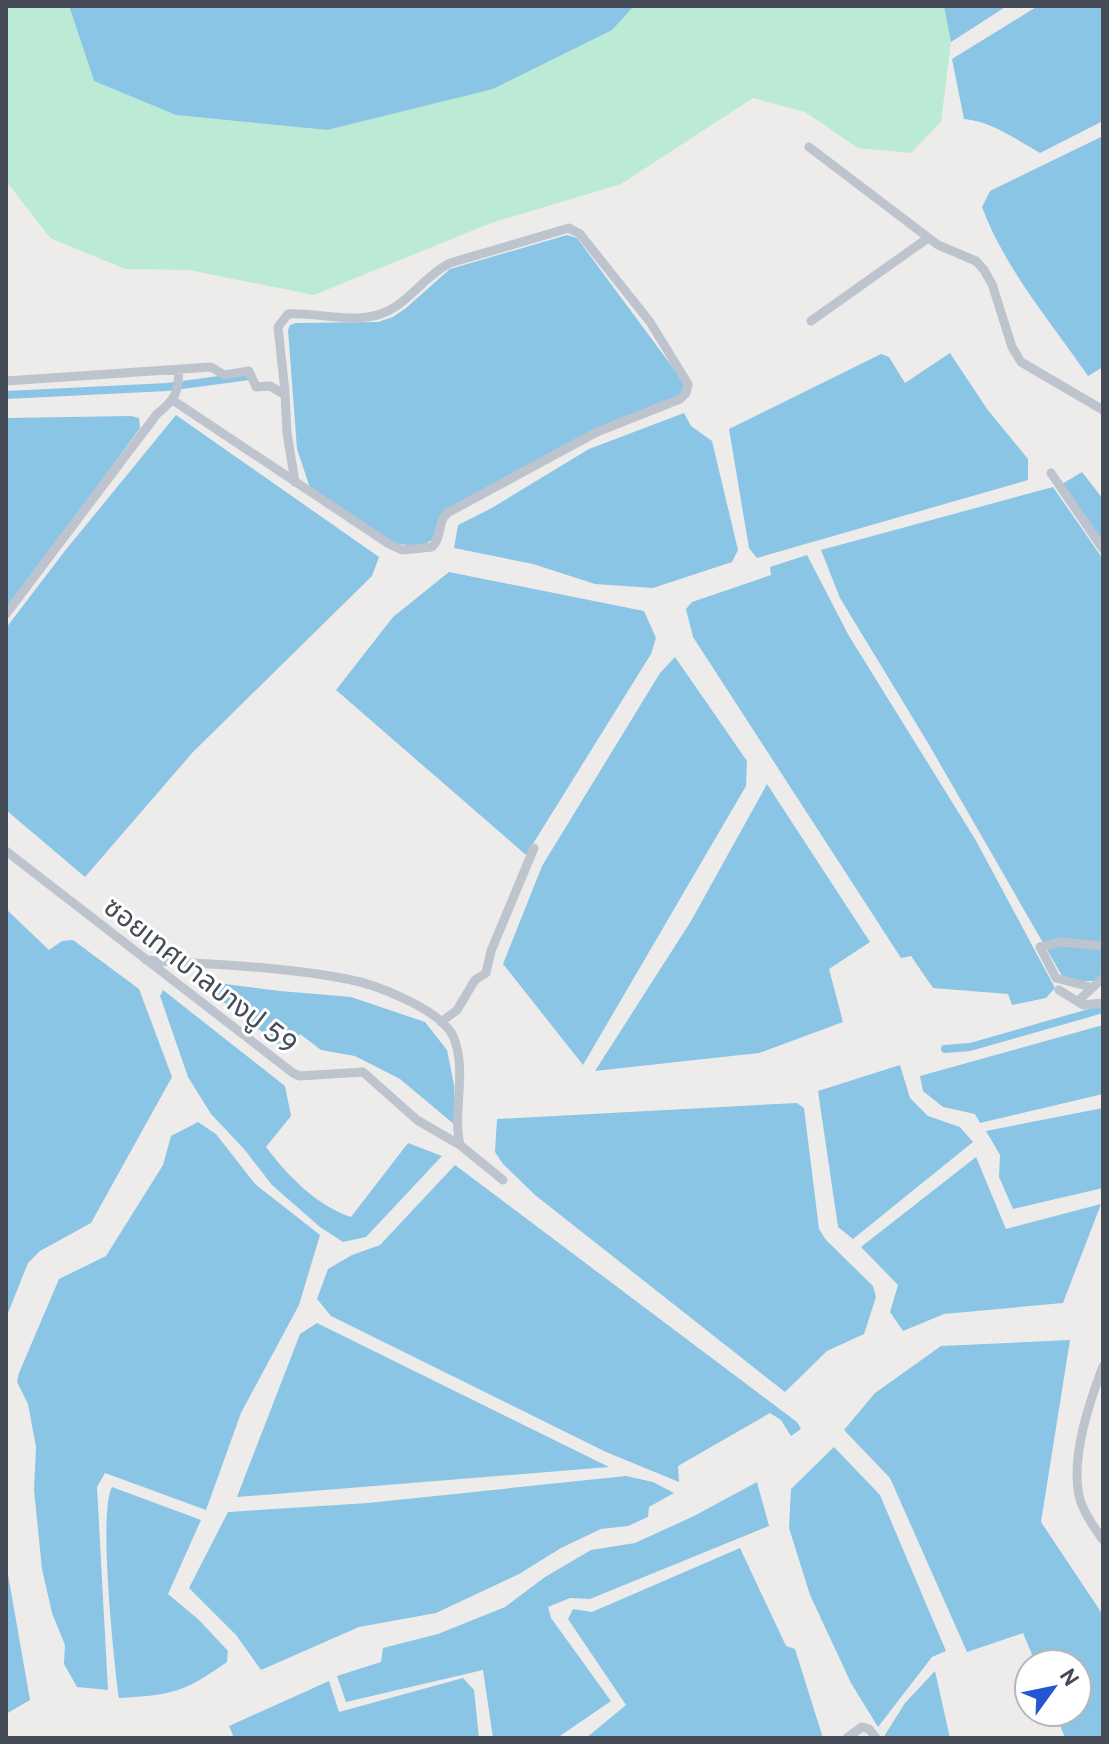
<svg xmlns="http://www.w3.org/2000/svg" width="1109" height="1744" font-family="Overpass,'Noto Sans Thai',sans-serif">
  <rect width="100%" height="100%" fill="#eeeceb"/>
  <path fill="#bbebd4" d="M 6,6 L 69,6 L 94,81 L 176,115 L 327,130 L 612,30 L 634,6 L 947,6 L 951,42 L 941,122 L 911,153 L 858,148 L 805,112 L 753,98 L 621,184 L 491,223 L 314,295 L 189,270 L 125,269 L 50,238 L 6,181 Z"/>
  <path fill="#8ac5e5" d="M 69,6 L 634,6 L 612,30 L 493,89 L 327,130 L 176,115 L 94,81 Z
    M 944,6 L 1007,6 L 951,42 Z
    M 1038,6 L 1103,6 L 1103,121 L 1040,153 C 1017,140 991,121 964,119 L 952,59 Z
    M 1103,136 L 1103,367 L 1088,376 C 1051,322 1005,269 982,207 L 990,191 Z
    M 567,235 L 577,238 L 685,384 L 686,393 L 607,426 L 441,514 L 438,519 L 435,538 L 422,546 L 395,544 L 310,488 L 297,449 L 288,330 L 290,325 L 296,323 L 378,322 L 393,317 L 406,308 L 450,269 Z
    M 950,353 L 987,409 L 1028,459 L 1028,480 L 757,558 L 749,548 L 729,429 L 881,354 L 889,357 L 905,383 Z
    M 684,413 L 691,426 L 712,441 L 738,550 L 732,562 L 653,588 L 595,584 L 533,564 L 454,548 L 458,525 L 490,509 L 589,449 Z
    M 176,415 L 379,557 L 372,576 L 193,752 L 85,877 L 6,810 L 6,628 L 64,552 Z
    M 131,416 L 139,418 L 140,428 L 6,611 L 6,418 Z
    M 1082,472 L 1103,499 L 1103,541 L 1062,484 Z
    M 1053,487 L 1103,559 L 1103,981 L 1065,981 L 928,743 L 840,598 L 821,550 Z
    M 807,555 L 849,636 L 975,839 L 1055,988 L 1046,998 L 1012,1005 L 1008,994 L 933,988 L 911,956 L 901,958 L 693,637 L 686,609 L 692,602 L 771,575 L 770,567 Z
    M 449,572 L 644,611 L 656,638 L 651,654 L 526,855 L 336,690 L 393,617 Z
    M 675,657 L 747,761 L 746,786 L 583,1065 L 503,964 L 542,866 L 660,673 Z
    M 767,784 L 870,942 L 829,969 L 843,1022 L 759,1053 L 595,1071 L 691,921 Z
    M 6,909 L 49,950 L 62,941 L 73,940 L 139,989 L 172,1077 L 91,1223 L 40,1251 L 28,1263 L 6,1318 Z
    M 195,980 L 280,991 L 351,997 L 425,1022 L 447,1050 L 454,1085 L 455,1125 L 400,1079 L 355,1056 L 321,1050 L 300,1034 L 287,1051 Z
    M 163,990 L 285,1086 L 291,1116 L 266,1147 C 287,1175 317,1206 351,1217 L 408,1143 L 442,1156 L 366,1237 L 343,1242 L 320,1227 L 272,1185 L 244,1149 L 211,1114 L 188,1077 L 160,996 Z
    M 1103,1025 L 1103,1094 L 980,1123 L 975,1114 L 943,1107 L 923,1091 L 920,1076 Z
    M 900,1065 L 910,1098 L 928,1116 L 960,1127 L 973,1142 L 853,1239 L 838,1227 L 818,1091 Z
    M 797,1103 L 804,1108 L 819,1229 L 826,1240 L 873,1286 L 876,1297 L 864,1334 L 827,1351 L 785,1392 L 535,1195 L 503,1164 L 495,1152 L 497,1119 Z
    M 1103,1108 L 1103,1188 L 1013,1209 L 999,1177 L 1000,1155 L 986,1131 Z
    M 198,1122 L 216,1134 L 255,1184 L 320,1235 L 299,1305 L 241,1413 L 206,1510 L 105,1473 L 97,1487 L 108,1690 L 77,1687 L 64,1664 L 65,1645 L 52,1613 L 42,1569 L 34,1490 L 36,1447 L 28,1404 L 17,1382 L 19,1373 L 59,1279 L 106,1256 L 163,1165 L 171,1136 Z
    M 976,1157 L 1006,1229 L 1101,1204 L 1063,1303 L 944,1314 L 903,1331 L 890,1312 L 898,1285 L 861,1247 Z
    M 455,1165 L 797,1422 L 801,1429 L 791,1436 L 781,1420 L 770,1413 L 678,1466 L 679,1482 L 606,1452 L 331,1316 L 317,1299 L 328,1269 L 352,1255 L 380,1245 Z
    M 317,1323 L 609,1467 L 237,1497 L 300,1334 Z
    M 1070,1340 L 1041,1522 L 1103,1615 L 1103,1738 L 1065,1738 L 1055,1712 L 1077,1712 L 1077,1664 L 1036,1664 L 1023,1633 L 967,1652 L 890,1478 L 844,1430 L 875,1393 L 941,1346 Z
    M 834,1447 L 880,1495 L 946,1651 L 932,1657 L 878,1727 L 851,1683 L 810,1595 L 789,1528 L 791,1489 Z
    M 626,1476 L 653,1482 L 674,1493 L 649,1507 L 648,1517 L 628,1526 L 601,1529 L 561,1548 L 519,1574 L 436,1613 L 359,1627 L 261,1670 L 236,1635 L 189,1588 L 228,1512 L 368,1503 Z
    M 757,1482 L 769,1526 L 590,1599 L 570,1598 L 548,1607 L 551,1618 L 611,1701 L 557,1738 L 493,1738 L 483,1670 L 346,1702 L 337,1676 L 381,1662 L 383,1648 L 438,1634 L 505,1607 L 545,1577 L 591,1550 L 635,1543 L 694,1516 Z
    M 112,1487 L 201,1520 L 168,1594 L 199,1620 L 228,1651 L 227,1662 C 183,1693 172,1695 119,1698 C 114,1662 98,1511 112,1487 Z
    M 740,1548 L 786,1646 L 795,1649 L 823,1738 L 586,1738 L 626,1705 L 568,1619 L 573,1609 L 592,1612 Z
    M 6,1563 L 30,1700 L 6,1714 Z
    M 935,1671 L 950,1738 L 883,1738 L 905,1703 Z
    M 463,1678 L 474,1690 L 479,1738 L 234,1738 L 229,1726 L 329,1681 L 339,1712 Z"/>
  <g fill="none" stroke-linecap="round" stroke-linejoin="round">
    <path stroke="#8ac5e5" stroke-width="8" d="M 6,395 L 167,387 L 249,376
      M 945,1049 L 970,1047 L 1103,1009"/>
    <path stroke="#bdc4cd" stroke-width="9" d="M 809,147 L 938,245 L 976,261 L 984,270 L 992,284 L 1012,347 L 1021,362 L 1103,410
      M 811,321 L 928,238
      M 6,381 L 211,367 L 224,375 L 249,371 L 256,387 L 270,386 L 282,393 L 285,392 L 278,327 L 288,314 C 323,312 364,328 395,307 C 415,294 428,274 450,263 L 569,228 L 580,234 L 650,322 L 688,384 L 686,393 L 680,399 L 597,432 L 449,512 C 436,521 443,537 432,547 L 402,550 L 389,544 L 174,401
      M 285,392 L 287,433 L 295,482
      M 1051,473 L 1103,549
      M 6,614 L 157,414 C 176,399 178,393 179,369
      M 6,851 L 293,1073 L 300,1076 L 363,1072 L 417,1120 L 460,1145
      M 146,960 C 212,965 282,966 347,979 C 375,984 440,1009 453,1036 C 468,1070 452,1111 460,1145 L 503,1180
      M 1090,987 L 1056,978 L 1040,947 L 1061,942 L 1103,946
      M 1059,990 L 1083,1005 L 1103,1003
      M 1078,1001 L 1103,978
      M 441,1022 L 457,1010 L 475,980 L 486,973 L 491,951 L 534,848
      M 1103,1366 C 1089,1403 1071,1456 1079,1496 C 1083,1512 1094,1527 1103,1540
      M 847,1738 L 862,1727 L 869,1729 L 876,1738"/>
  </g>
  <g text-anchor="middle" stroke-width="6" stroke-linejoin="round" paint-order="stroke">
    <g font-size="28" fill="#454c57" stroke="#fff">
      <text transform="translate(201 975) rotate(38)" y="10">ซอยเทศบาลบางปู 59</text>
    </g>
  </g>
  <rect width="1109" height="1744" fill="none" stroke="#454c57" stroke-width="16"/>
  <g transform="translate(1053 1688) rotate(57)"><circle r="38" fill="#ffffff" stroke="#b5b7bc" stroke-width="2"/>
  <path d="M0-6L14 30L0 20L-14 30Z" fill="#2356d0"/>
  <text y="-12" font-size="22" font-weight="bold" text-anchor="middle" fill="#454c57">N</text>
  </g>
</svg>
